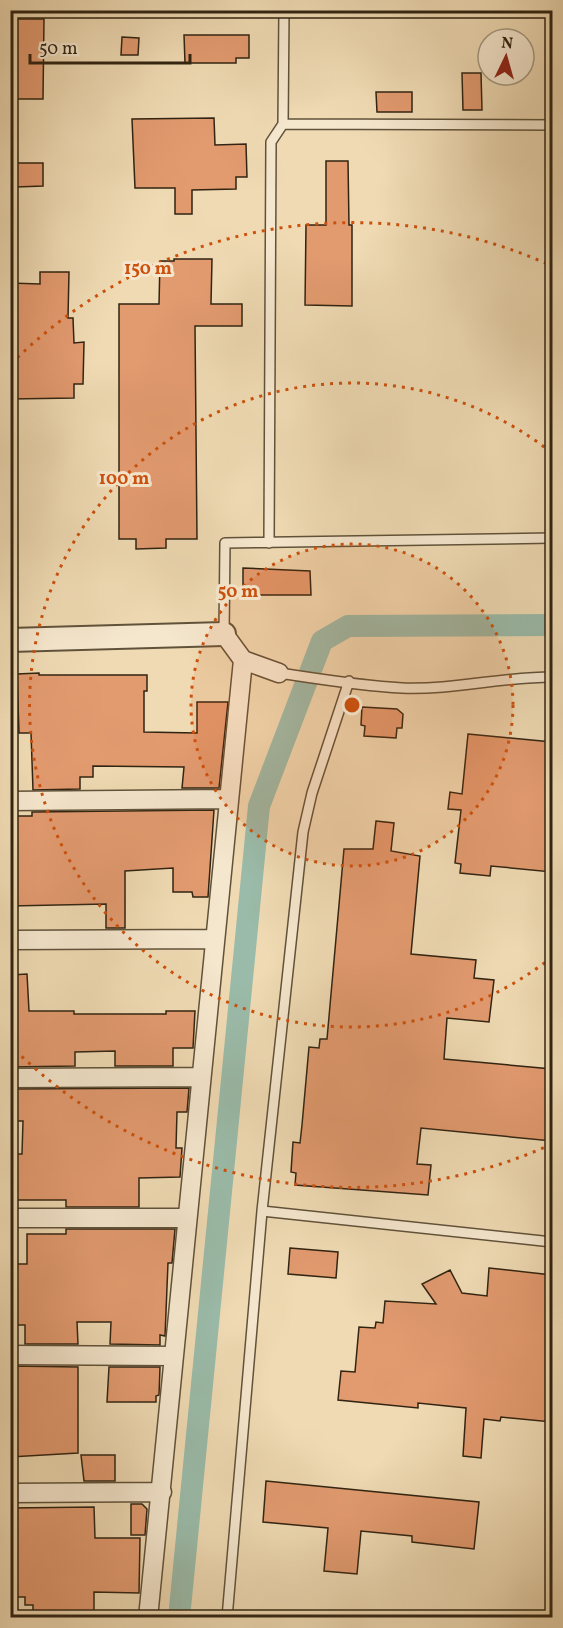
<svg xmlns="http://www.w3.org/2000/svg" width="563" height="1628" font-family="Vollkorn,serif">
  <rect width="100%" height="100%" fill="#efdab3"/>
  <filter id="stains"><feTurbulence type="fractalNoise" baseFrequency=".00333" numOctaves="4"/><feColorMatrix values="0 0 0 0 .2 0 0 0 0 .09 0 0 0 0 .02 0 0 0 .5 -.17"/></filter>
  <radialGradient id="worn" r=".72"><stop offset=".6" stop-color="#630" stop-opacity="0"/><stop offset="1" stop-color="#630" stop-opacity=".3"/></radialGradient>
  <g fill="none" stroke-linecap="round" stroke-linejoin="round">
    <path stroke="#9abba9" stroke-width="22" d="M 179,1618 L 259,806 L 322,641 L 348,626 L 552,625"/>
  </g>
  <path fill="#e29a6f" stroke="#312412" stroke-width="1.5" d="M 10,19 L 44,19 L 43,99 L 10,99 Z
    M 184,35 L 249,35 L 249,58 L 236,58 L 236,63 L 185,63 Z
    M 122,37 L 139,38 L 138,55 L 121,55 Z
    M 462,73 L 481,73 L 482,110 L 463,110 Z
    M 376,92 L 412,92 L 412,112 L 377,112 Z
    M 214,118 L 215,145 L 246,144 L 247,177 L 236,177 L 236,189 L 192,190 L 192,214 L 175,214 L 175,188 L 135,188 L 132,119 Z
    M 326,161 L 348,161 L 349,225 L 352,225 L 352,306 L 305,305 L 306,225 L 326,225 Z
    M 16,163 L 43,163 L 43,186 L 16,187 Z
    M 174,259 L 212,259 L 211,304 L 242,304 L 242,326 L 195,326 L 197,539 L 166,539 L 166,548 L 136,549 L 136,539 L 119,539 L 119,304 L 159,304 L 160,261 L 174,261 Z
    M 40,272 L 69,272 L 68,318 L 73,318 L 74,343 L 84,342 L 83,384 L 74,384 L 74,398 L 10,399 L 10,283 L 40,284 Z
    M 243,568 L 310,571 L 311,595 L 243,595 Z
    M 39,673 L 39,675 L 147,675 L 147,691 L 144,691 L 144,732 L 197,733 L 197,702 L 228,702 L 219,788 L 182,788 L 184,767 L 93,766 L 93,777 L 80,777 L 80,789 L 33,790 L 31,733 L 19,733 L 17,674 Z
    M 362,707 L 397,709 L 403,714 L 402,728 L 397,728 L 396,738 L 364,736 L 365,726 L 361,725 Z
    M 468,734 L 552,742 L 552,872 L 491,866 L 490,876 L 460,873 L 461,864 L 455,863 L 461,810 L 448,809 L 450,792 L 462,794 Z
    M 214,810 L 208,897 L 193,897 L 192,892 L 173,892 L 173,868 L 125,871 L 125,928 L 106,928 L 106,904 L 10,906 L 10,875 L 13,875 L 12,816 L 32,816 L 32,812 Z
    M 376,821 L 394,823 L 391,851 L 420,856 L 411,954 L 476,960 L 474,978 L 494,980 L 489,1022 L 447,1018 L 444,1059 L 552,1069 L 552,1141 L 421,1128 L 417,1164 L 431,1165 L 428,1195 L 295,1185 L 296,1173 L 291,1172 L 293,1142 L 300,1143 L 302,1125 L 309,1047 L 319,1048 L 320,1039 L 327,1039 L 344,849 L 373,849 Z
    M 27,974 L 29,1011 L 74,1011 L 74,1014 L 166,1014 L 166,1011 L 195,1011 L 193,1048 L 173,1048 L 173,1066 L 115,1066 L 115,1051 L 75,1052 L 75,1066 L 10,1067 L 10,975 Z
    M 189,1088 L 187,1112 L 177,1112 L 176,1148 L 182,1148 L 180,1177 L 139,1178 L 139,1207 L 66,1207 L 66,1200 L 10,1200 L 10,1154 L 22,1154 L 23,1121 L 10,1121 L 10,1089 Z
    M 66,1229 L 175,1229 L 172,1263 L 168,1263 L 165,1336 L 160,1335 L 160,1345 L 110,1344 L 111,1322 L 77,1322 L 78,1344 L 25,1344 L 25,1325 L 10,1325 L 10,1264 L 27,1264 L 27,1234 L 66,1234 Z
    M 290,1248 L 338,1252 L 336,1278 L 288,1274 Z
    M 489,1268 L 552,1275 L 552,1422 L 501,1417 L 500,1421 L 484,1419 L 481,1458 L 463,1456 L 466,1408 L 418,1403 L 418,1408 L 338,1400 L 341,1371 L 355,1372 L 359,1327 L 375,1328 L 376,1322 L 383,1323 L 385,1301 L 436,1304 L 422,1284 L 450,1270 L 462,1293 L 487,1296 Z
    M 10,1366 L 78,1367 L 78,1453 L 10,1457 Z
    M 109,1367 L 160,1367 L 159,1395 L 156,1396 L 156,1402 L 107,1402 Z
    M 81,1455 L 115,1455 L 115,1481 L 84,1481 Z
    M 266,1481 L 479,1502 L 474,1549 L 412,1542 L 412,1536 L 361,1531 L 357,1574 L 324,1571 L 328,1528 L 263,1522 Z
    M 131,1504 L 142,1504 L 147,1509 L 145,1535 L 131,1535 Z
    M 94,1507 L 95,1538 L 140,1538 L 139,1593 L 94,1592 L 94,1614 L 33,1615 L 33,1605 L 25,1605 L 25,1597 L 10,1597 L 10,1508 Z"/>
  <g fill="none" stroke-linecap="round" stroke-linejoin="round">
    <defs>
      <path id="service" d="M 283,124 L 552,125
        M 269,543 L 271,142 L 283,124 L 284,10
        M 224,634 L 225,543 L 552,538
        M 279,673 C 319,679 361,686 402,688 C 453,690 502,677 552,677
        M 262,1211 L 552,1242
        M 227,1618 L 262,1211 L 303,832 L 312,793 L 349,681"/>
      <path id="minor" d="M 224,634 L 243,660 L 279,673
        M 10,801 L 228,799
        M 10,940 L 214,939
        M 10,1078 L 200,1077
        M 10,1218 L 186,1218
        M 10,1355 L 174,1356
        M 10,1493 L 162,1492
        M 148,1618 L 243,660"/>
      <path id="tertiary" d="M 10,640 L 224,634"/>
    </defs>
    <use href="#service" stroke="#60523a" stroke-width="12"/>
    <use href="#minor" stroke="#60523a" stroke-width="21"/>
    <use href="#tertiary" stroke="#60523a" stroke-width="26"/>
    <use href="#service" stroke="#f5e7ce" stroke-width="9"/>
    <use href="#minor" stroke="#f5e7ce" stroke-width="18"/>
    <use href="#tertiary" stroke="#f5e7ce" stroke-width="22"/>
  </g>
  <circle cx="352" cy="705" r="161" fill="#cd510d" fill-opacity=".12"/>
  <g fill="none" stroke="#cd510d" stroke-width="3" stroke-dasharray="3 6">
    <circle cx="352" cy="705" r="161"/>
    <path d="M552 957A322 322 0 1 1 552 453"/>
    <path d="M552 1144A482 482 0 0 1 11 1046M11 364A482 482 0 0 1 552 266"/>
  </g>
  <circle cx="352" cy="705" r="9" fill="#cd510d" stroke="#f5e7ce" stroke-width="3"/>
  <g font-size="18" text-anchor="middle" font-weight="bold" fill="#cd510d" stroke="#f5e7ce" stroke-width="6" stroke-linejoin="round" paint-order="stroke">
    <text x="148" y="274">150 m</text>
    <text x="124" y="484">100 m</text>
    <text x="238" y="597">50 m</text>
  </g>
  <rect width="563" height="1628" fill="none" stroke="#efdab3" stroke-width="36"/>
  <rect x="12" y="12" width="539" height="1604" fill="none" stroke="#312412" stroke-width="3"/>
  <rect x="18" y="18" width="527" height="1592" fill="none" stroke="#312412" stroke-width="1.5"/>
  <g transform="translate(506 57) rotate(5)"><circle r="28" fill="#f5e7ce" stroke="#a79983" stroke-width="1.5"/>
  <path d="M0-4.5L10 22L0 15L-10 22Z" fill="#8f2418"/>
  <text y="-9" font-size="16" font-weight="bold" text-anchor="middle" fill="#312412">N</text>
  </g>
  <path d="M30 54v9h160v-9" fill="none" stroke="#312412" stroke-width="3"/>
  <text x="39" y="54" font-size="18" fill="#312412" stroke="#f5e7ce" stroke-width="4.5" paint-order="stroke">50 m</text>
  <rect width="100%" height="100%" filter="url(#stains)"/>
  <rect width="100%" height="100%" fill="url(#worn)"/>
</svg>
